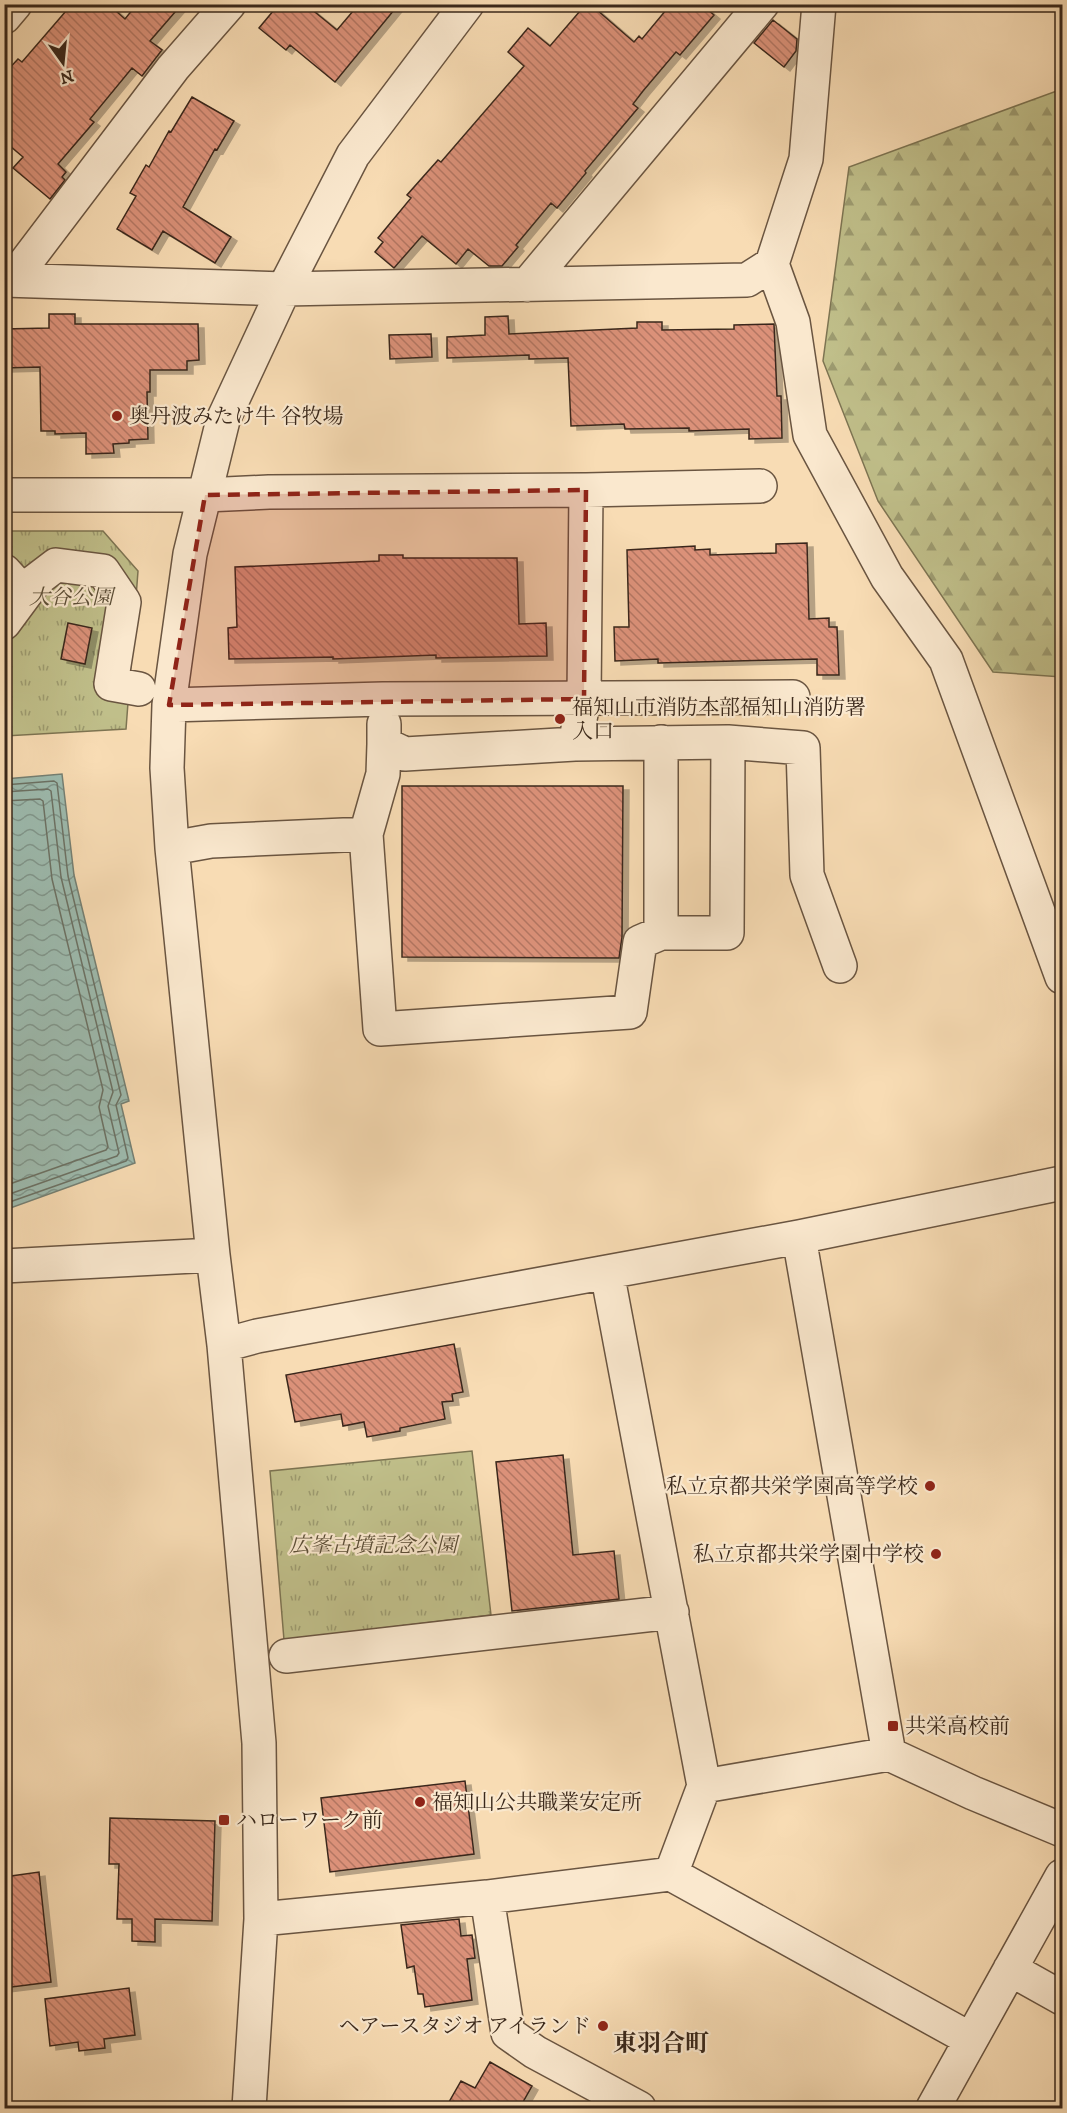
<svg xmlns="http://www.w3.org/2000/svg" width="1067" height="2113" font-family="'IM FELL DW Pica','Noto Serif JP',serif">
  <defs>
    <pattern id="forest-firs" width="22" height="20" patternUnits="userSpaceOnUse" patternTransform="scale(1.5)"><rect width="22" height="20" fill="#c0bf8a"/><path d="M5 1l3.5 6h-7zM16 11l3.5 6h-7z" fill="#9d9b70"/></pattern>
    <pattern id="park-tufts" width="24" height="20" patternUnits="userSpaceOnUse" patternTransform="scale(1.5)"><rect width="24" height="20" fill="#c0bf8a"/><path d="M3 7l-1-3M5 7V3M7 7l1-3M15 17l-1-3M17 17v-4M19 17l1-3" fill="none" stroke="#9d9b70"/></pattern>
    <pattern id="water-waves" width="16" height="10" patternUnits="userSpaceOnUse" patternTransform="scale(1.5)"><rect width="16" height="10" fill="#9dbbaf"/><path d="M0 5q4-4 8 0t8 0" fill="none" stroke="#81988e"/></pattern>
    <pattern id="building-back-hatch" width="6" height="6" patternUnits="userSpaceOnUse" patternTransform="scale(1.5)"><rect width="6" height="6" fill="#db9179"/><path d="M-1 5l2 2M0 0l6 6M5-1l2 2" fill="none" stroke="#b37662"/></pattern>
    <filter id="shadow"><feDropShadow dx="6" dy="4" stdDeviation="0" flood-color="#0004"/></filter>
  </defs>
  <rect width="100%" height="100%" fill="#f8dcb4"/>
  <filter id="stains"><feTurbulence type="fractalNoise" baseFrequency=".00333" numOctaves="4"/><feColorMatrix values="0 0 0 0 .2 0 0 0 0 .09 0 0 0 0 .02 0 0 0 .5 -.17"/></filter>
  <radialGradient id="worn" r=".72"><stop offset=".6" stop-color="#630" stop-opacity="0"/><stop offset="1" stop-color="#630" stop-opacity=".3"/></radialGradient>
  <path fill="url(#forest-firs)" stroke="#7d7452" stroke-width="1.5" d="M 1062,89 L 1062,677 L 993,672 L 878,501 L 823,361 L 849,167 Z"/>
  <path fill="url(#park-tufts)" stroke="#7d7452" stroke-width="1.5" d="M 5,531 L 103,531 L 138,571 L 126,729 L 5,736 Z
    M 472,1451 L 491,1615 L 284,1640 L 270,1471 Z"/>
  <path fill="url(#water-waves)" stroke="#758074" stroke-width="1.5" d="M 62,774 L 74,875 L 129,1101 L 121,1104 L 135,1163 L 5,1210 L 5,779 Z"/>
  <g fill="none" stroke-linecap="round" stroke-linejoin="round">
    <path stroke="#6c7265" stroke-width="1.5" d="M 4,785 L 54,781 L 57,783 L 68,876 L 121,1095 L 116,1105 L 128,1158 L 126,1161 L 4,1204
      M 4,792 L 48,789 L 51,791 L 61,877 L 113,1092 L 108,1106 L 119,1153 L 117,1156 L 4,1196
      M 4,801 L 40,799 L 43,801 L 52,879 L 103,1090 L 99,1107 L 108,1147 L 106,1150 L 4,1186"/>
  </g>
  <path fill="url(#building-back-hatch)" stroke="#3a281b" stroke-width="1.5" filter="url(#shadow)" d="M 72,4 L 108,4 L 125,19 L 137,4 L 182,4 L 150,41 L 162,50 L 142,76 L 132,68 L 90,119 L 94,122 L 58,164 L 66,172 L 62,177 L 65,180 L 50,199 L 13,168 L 23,157 L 4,141 L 4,74 L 18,59 L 22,62 Z
    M 279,4 L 305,4 L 337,30 L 359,4 L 399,4 L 335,82 L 290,45 L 286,50 L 259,28 Z
    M 586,4 L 590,4 L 634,42 L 639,36 L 642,39 L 671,4 L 701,4 L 714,15 L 680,55 L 676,52 L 643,91 L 633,104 L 638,108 L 585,171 L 586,173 L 557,208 L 551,203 L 516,245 L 518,247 L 502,266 L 489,266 L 468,249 L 456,264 L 422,236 L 394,268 L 375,252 L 383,242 L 378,238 L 411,198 L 407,195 L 438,160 L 441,162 L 524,66 L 508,52 L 528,28 L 550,46 Z
    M 773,20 L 797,39 L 796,51 L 784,67 L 754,43 Z
    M 192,97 L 234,121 L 217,150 L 215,149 L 183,207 L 231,237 L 215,263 L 163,231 L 152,250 L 117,229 L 136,196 L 130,193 L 146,165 L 149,167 L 169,131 L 171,132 Z
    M 49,314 L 75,314 L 75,324 L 198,324 L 199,360 L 187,361 L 187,370 L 150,370 L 150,392 L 147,392 L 148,439 L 129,440 L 129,443 L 113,444 L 114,453 L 86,454 L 86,433 L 55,434 L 55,431 L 41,431 L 40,367 L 4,368 L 4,329 L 49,328 Z
    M 508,316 L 509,334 L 637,328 L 637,322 L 662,322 L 662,330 L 734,329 L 734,325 L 774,324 L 777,396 L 781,396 L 782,438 L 749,439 L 749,429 L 689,431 L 689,428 L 625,429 L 624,424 L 571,426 L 568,358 L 529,359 L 529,355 L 447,358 L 447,337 L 485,335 L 485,317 Z
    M 431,334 L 432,357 L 390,359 L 389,335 Z
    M 807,543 L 809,619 L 829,618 L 829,627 L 837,627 L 839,675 L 817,675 L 817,659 L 658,663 L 658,659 L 615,661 L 614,627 L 629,627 L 627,550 L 695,546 L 695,550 L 710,549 L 710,555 L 776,553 L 776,544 Z
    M 379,555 L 403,555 L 403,558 L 517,558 L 519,624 L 546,623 L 547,656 L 436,658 L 436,655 L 333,659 L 333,657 L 229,659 L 228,628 L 237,627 L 235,567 L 379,561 Z
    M 68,623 L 92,628 L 85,664 L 61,659 Z
    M 402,786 L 623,786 L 622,937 L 619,958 L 402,957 Z
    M 454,1344 L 463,1392 L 452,1394 L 453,1401 L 442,1402 L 445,1419 L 400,1428 L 400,1431 L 367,1437 L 364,1422 L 343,1426 L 341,1414 L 295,1422 L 286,1375 Z
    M 563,1455 L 573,1555 L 614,1551 L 619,1599 L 512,1611 L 496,1462 Z
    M 465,1781 L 474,1854 L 330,1872 L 321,1798 Z
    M 110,1818 L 215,1821 L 212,1921 L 155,1919 L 155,1942 L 132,1941 L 132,1919 L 117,1919 L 119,1864 L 109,1864 Z
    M 39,1872 L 51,1982 L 4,1988 L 4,1877 Z
    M 459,1919 L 461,1936 L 472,1935 L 475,1958 L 467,1959 L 472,2000 L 425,2007 L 423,1994 L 418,1994 L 414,1966 L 407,1968 L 401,1925 Z
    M 129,1988 L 135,2035 L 104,2039 L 105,2048 L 79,2051 L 78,2042 L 50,2046 L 45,1999 Z
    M 490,2062 L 532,2086 L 519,2109 L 445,2109 L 461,2081 L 475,2088 Z"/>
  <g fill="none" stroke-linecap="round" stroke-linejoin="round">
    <defs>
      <path id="minor" d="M 819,4 L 806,159 L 772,264 L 793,322 L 810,435 L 887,577 L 946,660 L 1062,977
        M 4,17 L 15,4
        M 13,279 L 173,68 L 229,4
        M 4,280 L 284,289 L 747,280 L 772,264
        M 527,285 L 762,4
        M 586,490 L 584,699 L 575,744 L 728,742 L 727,933 L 661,933 L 661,742
        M 4,495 L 205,495 L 269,492 L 586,490 L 760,486
        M 4,571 L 25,594
        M 4,623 L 35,581 L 56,565 L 103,571 L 124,602 L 111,684 L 139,689
        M 169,705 L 383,699 L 793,697
        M 384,724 L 384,744 L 405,754 L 575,744
        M 728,742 L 803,748 L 807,875 L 840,966
        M 384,744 L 383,774 L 366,834 L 380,1029 L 630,1012 L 640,942 L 661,933
        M 172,848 L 211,841 L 366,834
        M 799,1237 L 889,1754
        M 4,1266 L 213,1255
        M 607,1272 L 704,1786
        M 224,1345 L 257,1336 L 799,1237 L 1062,1183
        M 286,1656 L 672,1612
        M 671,1874 L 704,1786 L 889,1754 L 973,1793 L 1062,1830
        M 487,1897 L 508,2033 L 535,2052 L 639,2108
        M 261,1919 L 487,1897 L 671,1874 L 970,2039
        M 1010,1969 L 1062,1998
        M 249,2108 L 261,1919 L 259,1743 L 224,1345 L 213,1255 L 172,848 L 167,768 L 169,705 L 190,554 L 223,420 L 284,289 L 353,155 L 467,4
        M 933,2108 L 1062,1876"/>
    </defs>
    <use href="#minor" stroke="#6a5541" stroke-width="36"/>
    <use href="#minor" stroke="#fae8ce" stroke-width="33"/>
  </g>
  <path fill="#8f2418" fill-opacity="0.2" stroke="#8f2418" stroke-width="4.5" stroke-dasharray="12 8" stroke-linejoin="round" d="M 586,490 L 584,699 L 169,705 L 205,495 Z"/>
  <g fill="#8f2418" stroke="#fae8ce" stroke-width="2">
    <circle cx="117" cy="416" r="6"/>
    <circle cx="560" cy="719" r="6"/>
    <circle cx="930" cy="1486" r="6"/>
    <circle cx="936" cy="1554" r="6"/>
    <rect x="887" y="1720" width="12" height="12" rx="3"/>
    <circle cx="420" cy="1802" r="6"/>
    <rect x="218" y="1814" width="12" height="12" rx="3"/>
    <circle cx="603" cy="2026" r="6"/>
  </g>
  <g text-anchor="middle" stroke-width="4.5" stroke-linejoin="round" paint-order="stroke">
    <g font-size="21" fill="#3a281b" stroke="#fae8ce" text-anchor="start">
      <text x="129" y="423">奥丹波みたけ牛 谷牧場</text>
      <text x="572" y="714">福知山市消防本部福知山消防署<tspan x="572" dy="24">入口</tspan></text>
      <text x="918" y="1493" text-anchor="end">私立京都共栄学園高等学校</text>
      <text x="924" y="1561" text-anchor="end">私立京都共栄学園中学校</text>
      <text x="905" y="1733">共栄高校前</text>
      <text x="432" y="1809">福知山公共職業安定所</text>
      <text x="236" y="1827">ハローワーク前</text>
      <text x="591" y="2033" text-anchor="end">ヘアースタジオ アイランド</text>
    </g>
    <g font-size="21" font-style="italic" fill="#5c4e37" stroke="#fae8ce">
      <text x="71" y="604">大谷公園</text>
      <text x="373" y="1552">広峯古墳記念公園</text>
    </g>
    <g font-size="24" font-weight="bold" fill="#3a281b" stroke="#fae8ce">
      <text x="661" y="2051">東羽合町</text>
    </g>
  </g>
  <rect width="1067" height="2113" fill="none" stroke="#f8dcb4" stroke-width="24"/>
  <rect x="6" y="6" width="1055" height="2101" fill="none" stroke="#3a281b" stroke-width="3"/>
  <rect x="12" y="12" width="1043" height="2089" fill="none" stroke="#3a281b" stroke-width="1.5"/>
  <g transform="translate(63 63) rotate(165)" stroke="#fae8ce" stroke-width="4.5" paint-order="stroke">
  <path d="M0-4.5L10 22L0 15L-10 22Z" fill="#3a281b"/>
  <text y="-9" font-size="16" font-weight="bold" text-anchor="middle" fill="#3a281b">N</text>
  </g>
  <rect width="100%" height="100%" filter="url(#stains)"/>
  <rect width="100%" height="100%" fill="url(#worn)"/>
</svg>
